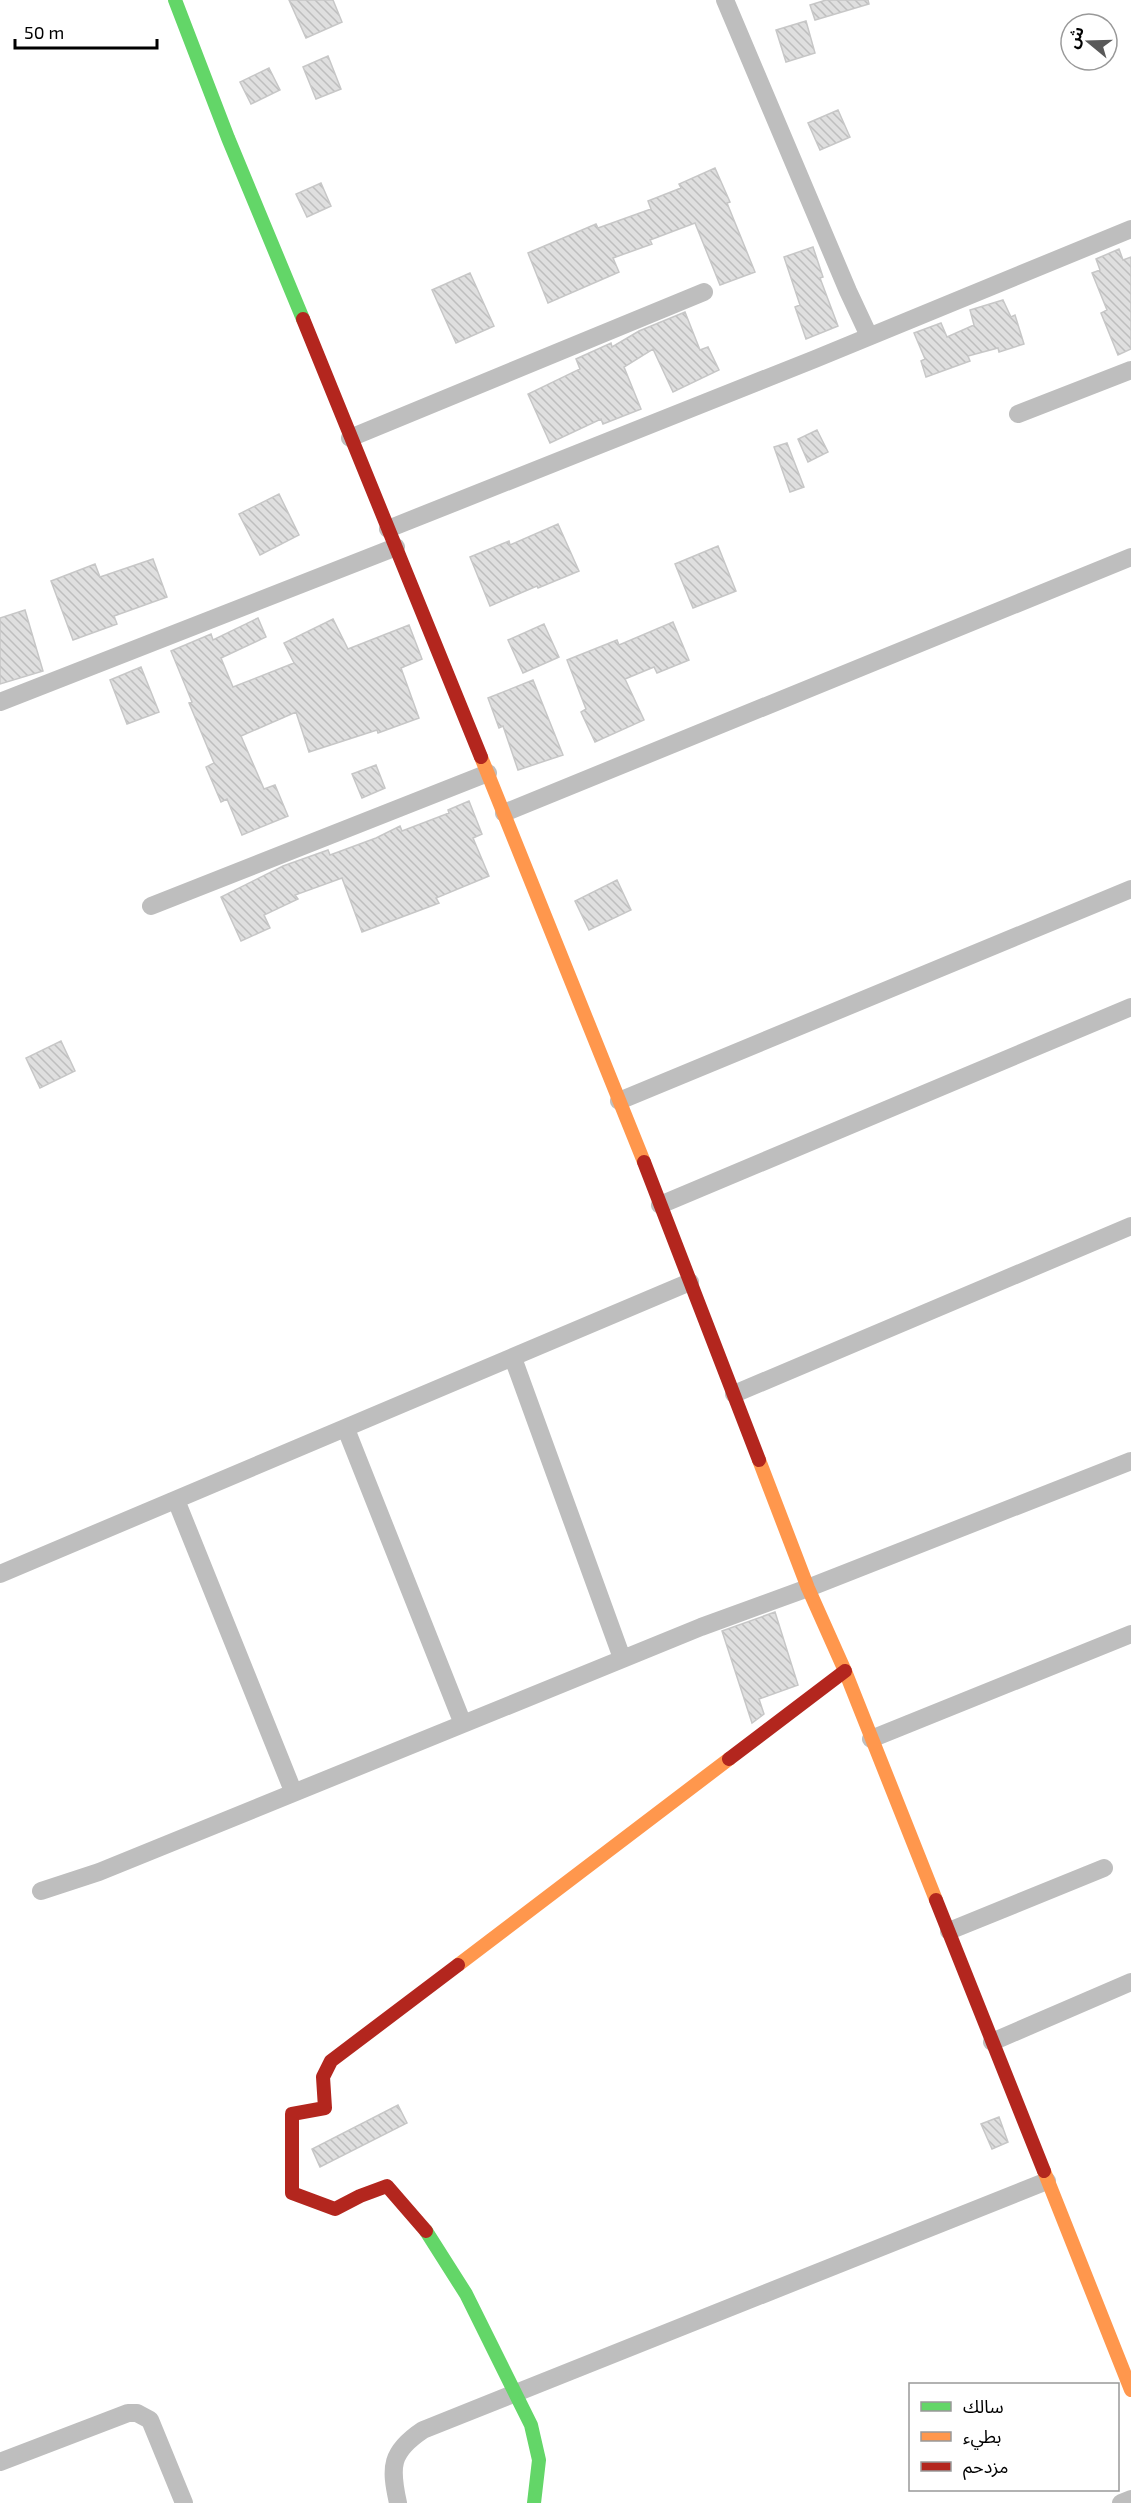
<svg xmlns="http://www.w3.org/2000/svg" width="1131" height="2503" font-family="'Exo 2','Noto Sans Arabic',sans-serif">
  <defs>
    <pattern id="building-back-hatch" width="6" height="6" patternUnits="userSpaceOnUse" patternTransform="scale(1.5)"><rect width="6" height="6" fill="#dfdfdf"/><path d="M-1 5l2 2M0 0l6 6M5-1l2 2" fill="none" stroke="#bebebe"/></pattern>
  </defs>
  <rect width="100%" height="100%" fill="#fff"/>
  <path fill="url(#building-back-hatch)" stroke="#c7c7c7" stroke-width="1.5" d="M 289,0 L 333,0 L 342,22 L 306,38 Z
    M 826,0 L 868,0 L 869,4 L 815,20 L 810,5 Z
    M 806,21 L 815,53 L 786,62 L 776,30 Z
    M 328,56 L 341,89 L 316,99 L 303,67 Z
    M 269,68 L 280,90 L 251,104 L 240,82 Z
    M 838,110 L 850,137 L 820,150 L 808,123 Z
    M 715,168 L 730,202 L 727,203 L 755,272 L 720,285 L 695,223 L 650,240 L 652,244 L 613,258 L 619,272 L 548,303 L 528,253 L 596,224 L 598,228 L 651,209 L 648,201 L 681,188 L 679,184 Z
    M 321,183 L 331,206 L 307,217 L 296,194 Z
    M 813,247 L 823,277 L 820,278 L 838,326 L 806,339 L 795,307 L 800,305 L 784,257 Z
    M 1119,249 L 1123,260 L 1131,257 L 1131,349 L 1118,355 L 1101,313 L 1107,310 L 1092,273 L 1100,270 L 1096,259 Z
    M 470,273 L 494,326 L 456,343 L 432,290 Z
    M 1003,300 L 1011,317 L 1015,315 L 1024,344 L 999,352 L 998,348 L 968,356 L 970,361 L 926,377 L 921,361 L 925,359 L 914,333 L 941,323 L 947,337 L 974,325 L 970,310 Z
    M 685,312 L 700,350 L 708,347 L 719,370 L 673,392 L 653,349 L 624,367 L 641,409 L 603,424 L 601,419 L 550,443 L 528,394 L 580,369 L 576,359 L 611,343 L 612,347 L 639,331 Z
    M 817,430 L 828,452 L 808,462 L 798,439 Z
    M 787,443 L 804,487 L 790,492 L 774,447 Z
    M 279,494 L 299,535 L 260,555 L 239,514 Z
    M 558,524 L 579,571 L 538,588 L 537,586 L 490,606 L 470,557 L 509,541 L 510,545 Z
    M 718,546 L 736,591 L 693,608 L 675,564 Z
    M 153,559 L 167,597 L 114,616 L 117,624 L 73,640 L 51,581 L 95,564 L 100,577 Z
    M 25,610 L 43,671 L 0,684 L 0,618 Z
    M 258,618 L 266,637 L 221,658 L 233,687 L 294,663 L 284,643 L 333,619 L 348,649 L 409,625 L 422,659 L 401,668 L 419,718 L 378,733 L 377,730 L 309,752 L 296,712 L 241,736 L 264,789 L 275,785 L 288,816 L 242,835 L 227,799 L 221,802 L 206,767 L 214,763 L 189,703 L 192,702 L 171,651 L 211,634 L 213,640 Z
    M 673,622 L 689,660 L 657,673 L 654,667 L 625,679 L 644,720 L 595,742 L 581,712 L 586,709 L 567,660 L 617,640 L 619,645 Z
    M 544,624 L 559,657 L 523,673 L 508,640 Z
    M 141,667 L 159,712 L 127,724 L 110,680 Z
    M 533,680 L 563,755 L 518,770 L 503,726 L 499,728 L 488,698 Z
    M 376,765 L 385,788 L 362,798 L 352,774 Z
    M 469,801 L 482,834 L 473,838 L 489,876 L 436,898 L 439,903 L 362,932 L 342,878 L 295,895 L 298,899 L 264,915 L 270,928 L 241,941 L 221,897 L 283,866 L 328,850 L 330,855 L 376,838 L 400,826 L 402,831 L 449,813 L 448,810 Z
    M 617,880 L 631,910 L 589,930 L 575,901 Z
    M 61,1041 L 75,1071 L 40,1088 L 26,1058 Z
    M 775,1612 L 798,1685 L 759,1699 L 764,1714 L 752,1723 L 722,1631 Z
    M 398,2105 L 407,2123 L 320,2167 L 312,2149 Z
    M 999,2117 L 1008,2142 L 992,2149 L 981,2124 Z"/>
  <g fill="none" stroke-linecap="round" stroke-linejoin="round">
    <path stroke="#bebebe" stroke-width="18" d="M 725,0 L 848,291 L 869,336
      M 1018,414 L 1131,370
      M 350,438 L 704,292
      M 388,529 L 815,359 L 1131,229
      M 0,702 L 396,547
      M 504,813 L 1131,557
      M 151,906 L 488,773
      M 619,1101 L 1131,889
      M 660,1205 L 1131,1007
      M 513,1358 L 622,1658
      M 734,1394 L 1131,1226
      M 176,1500 L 293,1791
      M 0,1574 L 690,1282
      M 463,1724 L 701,1627 L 808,1588 L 1131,1461
      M 871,1739 L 1131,1634
      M 41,1891 L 99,1872 L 463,1724 L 346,1429
      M 949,1931 L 1104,1868
      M 992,2042 L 1131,1982
      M 0,2462 L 128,2413 L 137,2413 L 150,2420 L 184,2503
      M 398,2503 C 390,2467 390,2452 423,2430 L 1047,2181
      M 1121,2503 L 1131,2499"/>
    <path stroke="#63d668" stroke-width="14" d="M 175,0 L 228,138 L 303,319
      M 426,2231 L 466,2294 L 531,2425 L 539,2460 L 534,2503"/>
    <path stroke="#ff974d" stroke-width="14" d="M 481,757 L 644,1162
      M 759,1460 L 808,1588 L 845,1671 L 936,1900
      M 458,1965 L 729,1759
      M 1044,2171 L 1131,2390"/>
    <path stroke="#b3261e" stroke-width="14" d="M 303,319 L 481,757
      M 644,1162 L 759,1460
      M 729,1759 L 845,1671
      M 936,1900 L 1044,2171
      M 426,2231 L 387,2186 L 360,2196 L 335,2209 L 292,2193 L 292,2114 L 325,2108 L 323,2077 L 331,2061 L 458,1965"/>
  </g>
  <rect x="909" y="2383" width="210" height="108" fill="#ffffff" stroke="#999999" stroke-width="1.5"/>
  <rect x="921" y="2402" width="30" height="9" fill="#63d668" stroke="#999999" stroke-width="1.5"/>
  <text x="963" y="2413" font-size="18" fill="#000000">سالك</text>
  <rect x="921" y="2432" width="30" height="9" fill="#ff974d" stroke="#999999" stroke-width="1.5"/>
  <text x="963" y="2443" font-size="18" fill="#000000">بطيء</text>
  <rect x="921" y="2462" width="30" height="9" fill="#b3261e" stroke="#999999" stroke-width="1.5"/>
  <text x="963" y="2473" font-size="18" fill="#000000">مزدحم</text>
  <g transform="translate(1089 42) rotate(289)"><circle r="28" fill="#ffffff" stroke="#999999" stroke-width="1.5"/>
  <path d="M0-4.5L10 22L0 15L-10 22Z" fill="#595959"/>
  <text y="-9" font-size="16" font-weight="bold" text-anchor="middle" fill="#000000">ش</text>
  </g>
  <path d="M15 39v9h142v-9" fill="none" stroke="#000000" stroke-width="3"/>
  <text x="24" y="39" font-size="18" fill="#000000" stroke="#ffffff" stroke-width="4.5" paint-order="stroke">50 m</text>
</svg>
